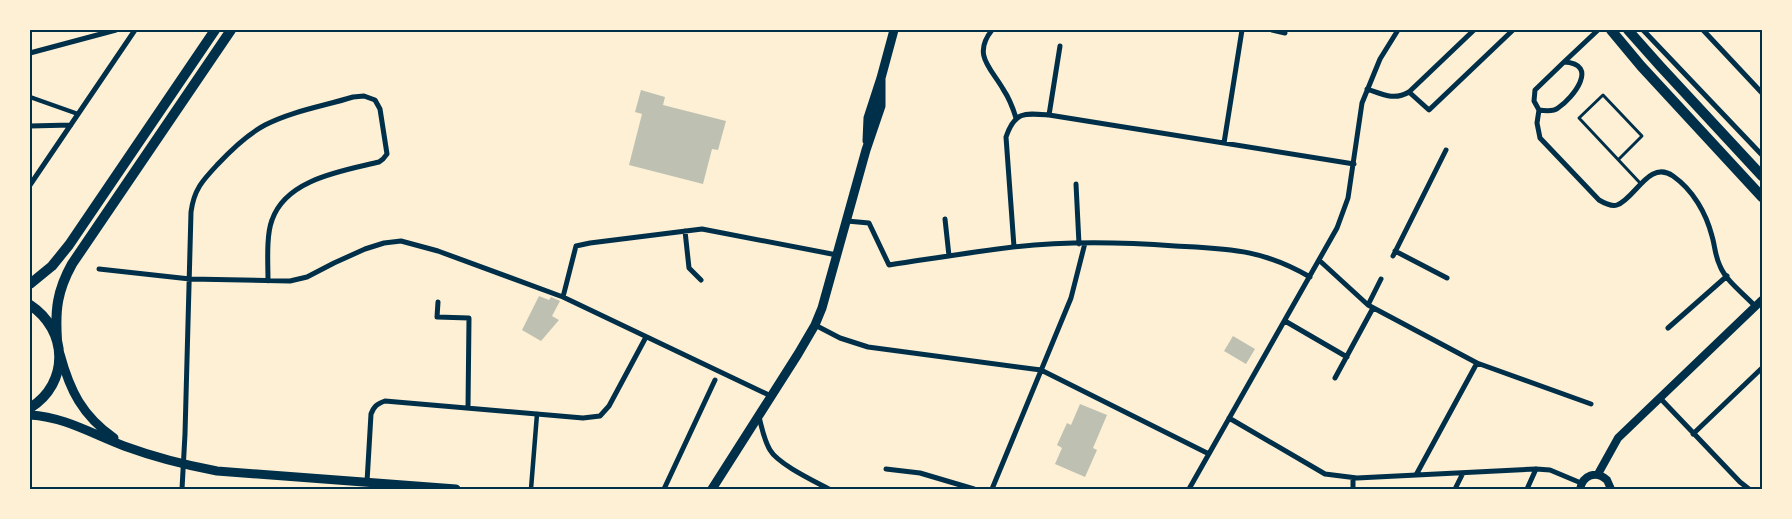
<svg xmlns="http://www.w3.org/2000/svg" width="1792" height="519" font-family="'Asap Condensed',sans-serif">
  <rect width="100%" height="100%" fill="#fdf0d5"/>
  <path fill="#bec0b2" d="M 641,90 L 665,97 L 663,105 L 726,121 L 718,150 L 712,149 L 703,184 L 629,165 L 642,114 L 635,112 Z
    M 539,296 L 549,300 L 551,297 L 560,301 L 552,316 L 559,320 L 541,341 L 522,330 Z
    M 1233,336 L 1255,349 L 1246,364 L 1224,351 Z
    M 1080,404 L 1107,415 L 1093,448 L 1097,450 L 1085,477 L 1055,464 L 1062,448 L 1057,445 L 1067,423 L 1071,425 Z"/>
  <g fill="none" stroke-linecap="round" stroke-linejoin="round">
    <path stroke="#003049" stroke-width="3" d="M 1619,159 L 1642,136 L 1603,95 L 1579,118 L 1641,184"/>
    <path stroke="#003049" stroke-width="4.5" d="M 30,97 L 78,114
      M 531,489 L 537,414"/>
    <path stroke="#003049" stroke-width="5" d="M 992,30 C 972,55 991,68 1003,89 C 1009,98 1013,108 1016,118
      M 1272,30 L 1285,33
      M 1643,30 L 1762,155
      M 1703,30 L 1762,93
      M 30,53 L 116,30
      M 1564,62 L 1598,30
      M 1367,89 C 1382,94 1394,101 1409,92 L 1474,30
      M 1409,92 L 1429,110 L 1513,30
      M 1539,110 C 1545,111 1553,112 1558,108 C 1573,98 1600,64 1564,62 L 1535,90 L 1534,101 L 1539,110 L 1537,123 L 1540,138 L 1599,200 C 1604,203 1611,207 1617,205 C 1635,199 1649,159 1673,176 C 1693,190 1706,213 1712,236 C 1715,246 1715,256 1720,266 C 1726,281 1744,294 1755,306
      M 1049,115 L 1060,46
      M 30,126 L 71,125
      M 1224,143 L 1242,30
      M 1076,184 L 1079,244
      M 30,185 L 135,30
      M 945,219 L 949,256
      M 847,221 L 869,223 L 889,265 C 930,259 971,252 1013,247 C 1066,241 1122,242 1175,246 C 1229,249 1262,249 1310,277
      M 685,231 L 689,268 L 701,280
      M 1014,247 L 1006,137 C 1015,111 1025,113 1049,115 L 1354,164
      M 1395,251 L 1447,278
      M 1393,256 L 1446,150
      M 1320,261 L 1368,305 L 1477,363 L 1591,404
      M 99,269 L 190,279 L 290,281 L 307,277 L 334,263 L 365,249 L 384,243 L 401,241 L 438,251 L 563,297 L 771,396
      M 563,297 L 576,246 L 590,243 L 702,229 L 837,255
      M 438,302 L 437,317 L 469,318 L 468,408
      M 1368,305 L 1381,279
      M 1285,321 L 1347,357
      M 815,325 L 840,338 L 868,347 L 1041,370 L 1209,454
      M 1668,328 L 1727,276
      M 1335,378 L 1373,308
      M 1660,398 L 1740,482 L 1749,489
      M 759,417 C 762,428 764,440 770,450 C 778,464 814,481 829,489
      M 1229,418 L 1325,474 L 1357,478 L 1536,469 L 1550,470 L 1581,483
      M 1693,434 L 1762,368
      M 886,469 L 920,473 L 974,489
      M 1416,475 L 1477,363
      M 1353,478 L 1353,489
      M 367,482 L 371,414 C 374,406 377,404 385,401 L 583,418 L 600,416 L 609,406 L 646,337
      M 182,489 L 185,434 L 191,212 C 194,189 203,180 218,164 C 232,149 248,134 265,125 C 292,111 324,106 353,97 L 364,96 L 375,100 L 380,109 L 387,154 L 383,159 L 379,162 C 342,171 286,179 272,220 C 266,236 268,263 268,281
      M 664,489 L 715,380
      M 992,489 L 1071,298 L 1085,243
      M 1189,489 L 1337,228 L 1348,198 L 1362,103 L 1380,59 L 1398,30
      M 1455,489 L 1463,473
      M 1527,489 L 1536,469"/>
    <path stroke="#003049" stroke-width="8" d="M 1598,474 L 1618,438 L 1762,300
      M 1580,489 C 1583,475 1596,470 1607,480 L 1611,489"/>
    <path stroke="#003049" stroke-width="9" d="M 867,141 L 868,118 L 881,78 L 894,30
      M 60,354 C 70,391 82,415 114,438
      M 30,415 C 65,417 92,434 124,446 C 154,457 185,465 217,471 L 456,489
      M 712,489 L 798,354 L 815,325 L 822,308 L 866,150 L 881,106 L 881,78"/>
    <path stroke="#003049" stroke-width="10" d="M 1611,30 L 1641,66 L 1762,197
      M 1628,30 L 1660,66 L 1762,176
      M 30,284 L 52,266 L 69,245 L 215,30
      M 30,305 C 68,330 70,383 30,408
      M 57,340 C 55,310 57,291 72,264 L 231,30"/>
  </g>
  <rect width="1792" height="519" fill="none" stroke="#fdf0d5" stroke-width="62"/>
  <rect x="31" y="31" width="1730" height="457" fill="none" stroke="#003049" stroke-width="2"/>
</svg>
